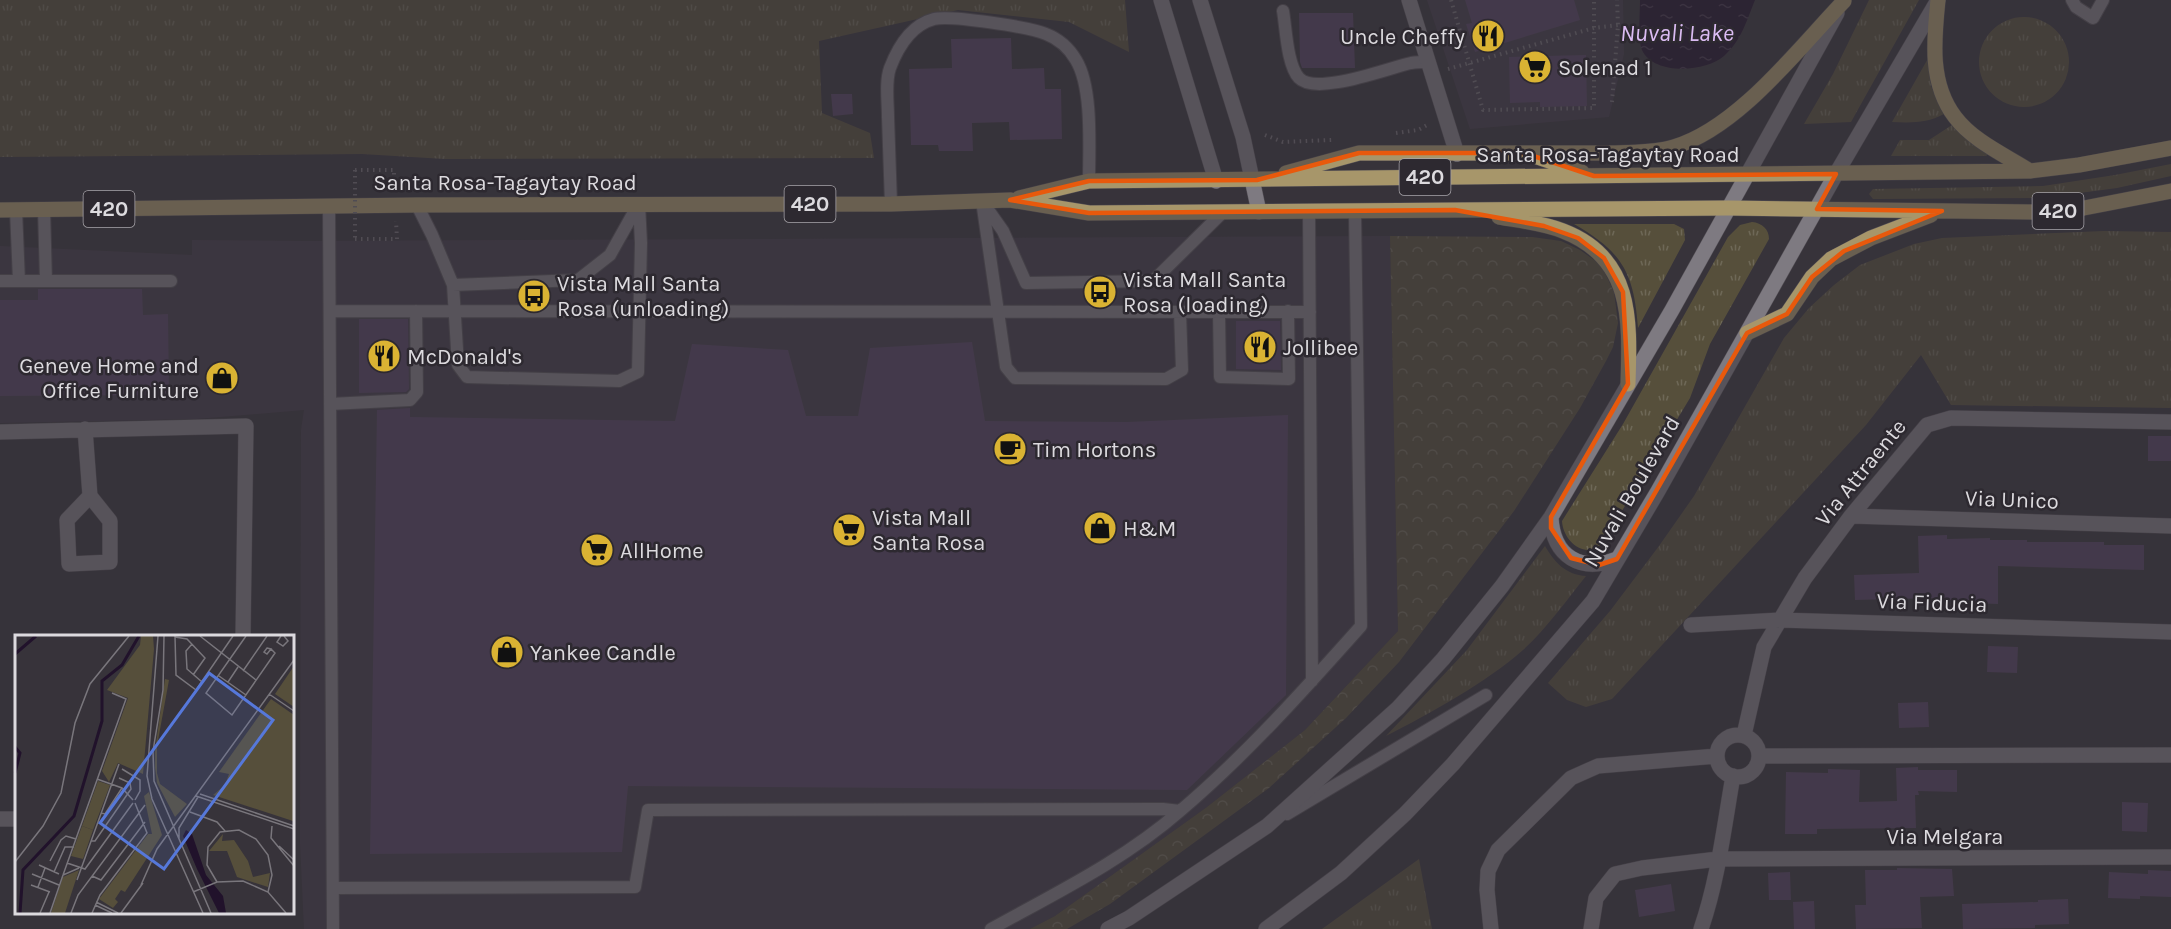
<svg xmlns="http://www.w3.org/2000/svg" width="2171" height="929" font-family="Karla,sans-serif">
  <defs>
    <pattern id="grass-tufts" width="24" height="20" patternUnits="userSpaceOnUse" patternTransform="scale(1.5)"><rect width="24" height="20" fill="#564f3b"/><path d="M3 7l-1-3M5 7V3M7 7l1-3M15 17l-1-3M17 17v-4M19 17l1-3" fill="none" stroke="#6e6857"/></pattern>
    <pattern id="park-crowns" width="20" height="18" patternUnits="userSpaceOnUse" patternTransform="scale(1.5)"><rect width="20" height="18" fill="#564f3b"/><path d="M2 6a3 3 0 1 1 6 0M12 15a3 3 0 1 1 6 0" fill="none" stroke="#6e6857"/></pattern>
    <pattern id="water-ripples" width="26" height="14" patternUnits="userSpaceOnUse" patternTransform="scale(1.5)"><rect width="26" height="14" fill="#21122b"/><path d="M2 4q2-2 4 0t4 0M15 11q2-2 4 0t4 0" fill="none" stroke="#413449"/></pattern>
  </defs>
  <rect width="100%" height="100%" fill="#37333a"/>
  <path fill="#423b48" d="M 1427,0 L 1623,0 L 1624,54 L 1609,117 L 1470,129 Z
    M 1390,236 L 1398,631 L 1305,730 L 1207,807 L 1055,916 L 1030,929 L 304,929 L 300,842 L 301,430 L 304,410 L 196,419 L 0,423 L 0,246 L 192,255 L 192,240 L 306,241 Z"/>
  <path fill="url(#grass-tufts)" d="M 0,0 L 1125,0 L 1129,52 L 1069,22 L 958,10 L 819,41 L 822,113 L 870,133 L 874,158 L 445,159 L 362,154 L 0,157 Z
    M 1869,0 L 1919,0 L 1851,122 L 1804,124 L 1833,74 Z
    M1979 62a45 45 0 1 1 90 0a45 45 0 1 1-90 0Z
    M 1930,55 L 1931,86 L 1944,114 C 1927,123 1912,123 1892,122 Z
    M 1952,125 L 1973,144 L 1989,153 L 1986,156 L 1891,156 L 1900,140 L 1929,140 Z
    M 2171,164 L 2171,176 L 2117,188 L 2042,198 L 1873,199 L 1869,194 L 1873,189 L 2043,186 L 2115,175 Z
    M 1752,222 C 1762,223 1769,229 1769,239 L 1710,344 L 1690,398 L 1602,544 C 1585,560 1563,541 1562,521 L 1623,424 L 1728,237 L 1740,225 Z
    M 1574,224 L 1674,224 L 1684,229 L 1685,240 L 1638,328 C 1634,272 1622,252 1574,224 Z
    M 2104,231 L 2171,232 L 2171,408 L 1951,405 L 1921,355 L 1866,425 L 1612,699 L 1586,707 L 1567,700 L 1548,683 L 1610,611 L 1659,546 L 1694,496 L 1784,338 L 1809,308 L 1834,285 L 1860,265 L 1914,244 L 1942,238 Z
    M 1545,546 C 1554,562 1566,575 1586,576 C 1566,601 1547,628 1523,650 C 1487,682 1429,714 1386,736 L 1467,650 Z
    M 1419,859 L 1432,929 L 1322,929 Z"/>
  <path fill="url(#park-crowns)" d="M 1390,236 L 1532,237 L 1561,241 L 1580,250 L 1597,262 L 1604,271 L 1614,292 L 1618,323 L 1613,347 L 1606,361 L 1580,408 L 1514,511 L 1399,662 L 1346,718 L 1269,788 L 1110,904 L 1067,929 L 1030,929 L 1055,916 L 1207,807 L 1305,730 L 1398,631 Z"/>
  <path fill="url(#water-ripples)" d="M 1640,0 L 1755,0 C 1747,20 1741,41 1724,56 C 1706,72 1654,76 1642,50 C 1638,40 1640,12 1640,0 Z"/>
  <path fill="#53425f" d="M 1465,0 L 1574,0 L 1580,20 L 1475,52 L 1466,24 L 1472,23 Z
    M 1299,13 L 1353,13 L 1355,68 L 1302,68 L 1300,62 Z
    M 1011,38 L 1012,69 L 1044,68 L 1045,89 L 1061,89 L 1062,139 L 1010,140 L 1009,122 L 972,123 L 973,151 L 939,151 L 938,145 L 911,145 L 909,69 L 952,68 L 951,39 Z
    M 1586,55 L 1587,106 L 1540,107 L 1540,102 L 1510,103 L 1509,57 Z
    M 831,94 L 852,94 L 853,114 L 833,116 Z
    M 38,289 L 142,289 L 143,315 L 168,314 L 169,395 L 0,396 L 0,300 L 38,300 Z
    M 359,319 L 408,319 L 409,389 L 406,392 L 359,393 Z
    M 1236,321 L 1280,321 L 1281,370 L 1236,369 Z
    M 972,342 L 985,421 L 1127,422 L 1288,415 L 1286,695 L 1187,790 L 628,786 L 622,852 L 370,854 L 377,410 L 410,408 L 410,417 L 675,421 L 692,344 L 788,350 L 806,416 L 858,416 L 870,348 Z
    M 2148,436 L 2171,436 L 2171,461 L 2148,461 Z
    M 1947,535 L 1947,539 L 1990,538 L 1990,540 L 2027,540 L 2027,542 L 2104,542 L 2104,545 L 2144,545 L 2144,570 L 1998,566 L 1998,604 L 1969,603 L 1969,600 L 1934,600 L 1934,598 L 1855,600 L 1854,575 L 1919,573 L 1918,536 Z
    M 1988,646 L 2018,647 L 2017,673 L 1987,672 Z
    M 1928,702 L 1929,727 L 1899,728 L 1898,703 Z
    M 1918,767 L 1918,770 L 1957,770 L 1957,792 L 1918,791 L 1919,795 L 1915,795 L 1916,828 L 1817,829 L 1817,834 L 1785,834 L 1786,772 L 1828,773 L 1828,769 L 1860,770 L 1859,802 L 1897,801 L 1896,768 Z
    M 2122,802 L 2148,803 L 2147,832 L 2122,831 Z
    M 1897,868 L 1952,869 L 1954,896 L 1920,897 L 1922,928 L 1856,929 L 1855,905 L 1866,905 L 1865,870 L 1897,870 Z
    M 2148,870 L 2171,871 L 2171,897 L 2140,896 L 2140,899 L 2108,898 L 2109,872 L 2148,874 Z
    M 1790,872 L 1791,900 L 1769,900 L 1768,873 Z
    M 1671,884 L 1675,911 L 1639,917 L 1635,890 Z
    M 2068,899 L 2069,924 L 2035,925 L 2035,928 L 1963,929 L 1962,904 L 2038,902 L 2038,900 Z
    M 1814,901 L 1815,929 L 1794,929 L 1793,902 Z"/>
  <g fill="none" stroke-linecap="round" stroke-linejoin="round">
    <defs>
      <path id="lane" d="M 2072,0 L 2076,7 L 2093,18 L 2103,0
        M 1283,11 C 1286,28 1287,65 1299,78 C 1316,96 1388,68 1411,63 C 1417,62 1423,62 1429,62
        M 982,201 L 1006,367 L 1015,378 L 1166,379 L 1182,370 L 1180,312
        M 891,204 C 890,175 889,146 888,117 C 888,102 885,82 890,68 C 898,47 911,25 934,19 C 951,15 1029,27 1046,34 C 1059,39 1069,48 1076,60 C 1093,88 1089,148 1089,181
        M 984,204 L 1003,231 L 1026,283 L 1153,281 L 1223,212
        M 417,205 L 432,235 L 453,285 L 458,365 L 467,377 L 619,381 L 638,372 L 641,243 L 639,204
        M 329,207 L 333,929
        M 44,209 L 46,281
        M 16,210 L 19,281
        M 1309,212 L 1312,681
        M 0,281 L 171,281
        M 453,285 L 578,280 L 610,255 L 638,205
        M 330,311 L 1310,312
        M 1219,312 L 1220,377 L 1289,379 L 1288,311
        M 330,404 L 410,400 L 417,392 L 416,311
        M 1287,814 L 1486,695
        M 333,888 L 635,887 L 648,810 L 1163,809 L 1180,811
        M 991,929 C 1056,893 1124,860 1180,811 C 1246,755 1304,690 1361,626 L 1355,212"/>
      <path id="street" d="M 1409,0 L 1457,154
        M 85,429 L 90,496
        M 0,432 L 246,426 L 243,636
        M 90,496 L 110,521 L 110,562 L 69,564 L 67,520 Z
        M 1851,516 L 2171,526
        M 1691,625 L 1780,620 L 2171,632
        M1717 756a21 21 0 1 1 42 0a21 21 0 1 1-42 0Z
        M 1744,735 L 1764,647 L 1805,578 L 1851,516 L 1927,425 L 1951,418 L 2171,422
        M 1760,756 L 2171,755
        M 0,819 L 16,819
        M 1491,929 L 1487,890 L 1488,871 L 1498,850 L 1571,778 L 1598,766 L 1717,756
        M 1591,929 L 1596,898 L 1615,874 L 1642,868 L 1718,859 L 2171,857
        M 1701,929 C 1718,880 1724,827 1733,776"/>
      <path id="secondary" d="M 1161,0 L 1216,181
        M 1200,0 L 1243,137 L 1259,212
        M 1551,517 C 1553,557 1581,573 1617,559
        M 1108,929 L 1129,918 L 1267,826 L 1398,708 L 1443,659 L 1502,586 L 1551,517 L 1672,310 L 1837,13
        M 1266,929 L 1341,873 L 1405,814 L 1453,764 L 1593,601 L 1658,491 L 1836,174 L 1938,0"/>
      <path id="primary" d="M 1938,0 C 1934,39 1929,83 1955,117 C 1973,141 2005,155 2030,171
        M 1537,157 L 1582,172
        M 1286,173 L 1359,153 L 1615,153 C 1635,152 1655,153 1674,147 C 1738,128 1798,49 1844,1
        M 1019,198 L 1089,181 L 2030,171 L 2079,165 L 2171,148
        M 0,210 L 417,205 L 891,204 L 1010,200 L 1089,213 L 1729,208 L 2032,212 L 2084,208 L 2171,191
        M 1499,217 C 1521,221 1543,223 1563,231 C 1633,258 1630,320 1628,384
        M 1747,333 L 1787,314 L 1812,277 L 1831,259 L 1871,238 L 1931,215"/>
    </defs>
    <use href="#lane" stroke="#545056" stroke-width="14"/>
    <use href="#street" stroke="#545056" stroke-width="16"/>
    <use href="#secondary" stroke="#545056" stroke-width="16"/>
    <use href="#primary" stroke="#545056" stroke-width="16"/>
    <path stroke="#6f6b71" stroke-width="4" stroke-dasharray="1.5 4.5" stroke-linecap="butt" d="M 1451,0 L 1483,110 L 1594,108 L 1594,0
      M 1448,69 L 1594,28 L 1618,25
      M 1612,102 L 1618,25 L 1617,0
      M 1396,133 L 1418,130 L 1429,124
      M 1265,135 L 1283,142 L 1332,140
      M 355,170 L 394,170 L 394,189
      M 355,239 L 397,239 L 396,221"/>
    <use href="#lane" stroke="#7e7a81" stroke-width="12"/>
    <use href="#street" stroke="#7e7a81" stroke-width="15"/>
    <use href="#secondary" stroke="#7e7a81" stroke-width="15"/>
    <use href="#primary" stroke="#a7966a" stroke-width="15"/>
    <path stroke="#6f6b71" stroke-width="4" stroke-dasharray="1.5 4.5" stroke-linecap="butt" d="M 355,170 L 355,239"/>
  </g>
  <path d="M0 0H2171V929H0ZM 1359,153 L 1524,153 L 1594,176 L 1836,174 L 1817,209 L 1942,211 L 1844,251 L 1812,277 L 1787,314 L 1747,333 L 1617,559 L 1599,565 L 1571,558 L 1551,528 L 1551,517 L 1628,384 L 1623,292 L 1604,258 L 1578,238 L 1544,226 L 1455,210 L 1089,213 L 1010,200 L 1089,181 L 1257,180 Z" fill="#37333a" fill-opacity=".55" fill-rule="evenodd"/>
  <path fill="none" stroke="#e8590c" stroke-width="4.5" stroke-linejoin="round" d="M 1359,153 L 1524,153 L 1594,176 L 1836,174 L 1817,209 L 1942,211 L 1844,251 L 1812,277 L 1787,314 L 1747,333 L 1617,559 L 1599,565 L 1571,558 L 1551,528 L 1551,517 L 1628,384 L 1623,292 L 1604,258 L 1578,238 L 1544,226 L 1455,210 L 1089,213 L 1010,200 L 1089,181 L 1257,180 Z"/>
  <defs>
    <symbol id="restaurant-disc" viewBox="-11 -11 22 22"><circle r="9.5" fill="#dab333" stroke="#2d2930"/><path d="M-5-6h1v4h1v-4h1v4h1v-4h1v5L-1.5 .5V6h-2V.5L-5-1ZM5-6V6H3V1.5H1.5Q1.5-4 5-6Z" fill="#111"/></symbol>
    <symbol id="supermarket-disc" viewBox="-11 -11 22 22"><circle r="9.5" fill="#dab333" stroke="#2d2930"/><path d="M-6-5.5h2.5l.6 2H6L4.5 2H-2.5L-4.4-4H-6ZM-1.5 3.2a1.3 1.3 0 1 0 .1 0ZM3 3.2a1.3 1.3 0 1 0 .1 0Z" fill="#111"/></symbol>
    <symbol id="bus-disc" viewBox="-11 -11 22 22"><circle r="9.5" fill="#dab333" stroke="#2d2930"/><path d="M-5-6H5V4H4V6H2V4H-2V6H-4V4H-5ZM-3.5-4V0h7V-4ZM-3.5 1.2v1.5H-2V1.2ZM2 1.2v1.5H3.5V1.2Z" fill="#111"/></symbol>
    <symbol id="shop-disc" viewBox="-11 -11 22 22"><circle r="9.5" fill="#dab333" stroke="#2d2930"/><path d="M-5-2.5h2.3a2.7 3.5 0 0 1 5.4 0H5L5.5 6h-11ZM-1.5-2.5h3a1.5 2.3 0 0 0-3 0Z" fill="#111"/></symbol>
    <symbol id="cafe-disc" viewBox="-11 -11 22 22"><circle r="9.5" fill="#dab333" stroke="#2d2930"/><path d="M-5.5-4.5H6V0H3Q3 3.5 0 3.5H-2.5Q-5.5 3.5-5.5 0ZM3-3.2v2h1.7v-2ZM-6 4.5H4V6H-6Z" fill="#111"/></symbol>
  </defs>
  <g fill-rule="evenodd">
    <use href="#restaurant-disc" x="1469" y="17" width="38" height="38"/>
    <use href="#supermarket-disc" x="1516" y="48" width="38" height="38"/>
    <use href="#bus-disc" x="1081" y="273" width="38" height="38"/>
    <use href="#bus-disc" x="515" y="277" width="38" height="38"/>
    <use href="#restaurant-disc" x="1241" y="328" width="38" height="38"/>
    <use href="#restaurant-disc" x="365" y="337" width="38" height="38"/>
    <use href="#shop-disc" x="203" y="359" width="38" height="38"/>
    <use href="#cafe-disc" x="991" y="430" width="38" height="38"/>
    <use href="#shop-disc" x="1081" y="509" width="38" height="38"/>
    <use href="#supermarket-disc" x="830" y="511" width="38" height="38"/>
    <use href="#supermarket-disc" x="578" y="531" width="38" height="38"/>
    <use href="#shop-disc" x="488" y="633" width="38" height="38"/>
  </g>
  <g text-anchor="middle" stroke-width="5" stroke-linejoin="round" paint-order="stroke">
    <g fill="#2d2930" stroke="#a8a5aa" stroke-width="1.5">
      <rect x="1399.5" y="159" width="51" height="36" rx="4.5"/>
      <rect x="784.5" y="186" width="51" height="36" rx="4.5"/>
      <rect x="83.5" y="191" width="51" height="36" rx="4.5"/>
      <rect x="2032.5" y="193" width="51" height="36" rx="4.5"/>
    </g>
    <g font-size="21" font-weight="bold" fill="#dcdade">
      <text x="1425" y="184">420</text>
      <text x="810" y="211">420</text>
      <text x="109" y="216">420</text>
      <text x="2058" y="218">420</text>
    </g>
    <g font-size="22" fill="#dcdade" stroke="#2d2930" text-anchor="start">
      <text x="1465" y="44" text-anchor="end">Uncle Cheffy</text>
      <text x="1558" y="75">Solenad 1</text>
      <text x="1123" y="287">Vista Mall Santa<tspan x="1123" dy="25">Rosa (loading)</tspan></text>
      <text x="557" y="291">Vista Mall Santa<tspan x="557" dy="25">Rosa (unloading)</tspan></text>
      <text x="1283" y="355">Jollibee</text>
      <text x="407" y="364">McDonald's</text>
      <text x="199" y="373" text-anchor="end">Geneve Home and<tspan x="199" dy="25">Office Furniture</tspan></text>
      <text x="1033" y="457">Tim Hortons</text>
      <text x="872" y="525">Vista Mall<tspan x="872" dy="25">Santa Rosa</tspan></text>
      <text x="1123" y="536">H&amp;M</text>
      <text x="620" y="558">AllHome</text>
      <text x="530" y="660">Yankee Candle</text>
    </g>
    <g font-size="22" fill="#dcdade" stroke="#2d2930">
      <text x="1608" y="162">Santa Rosa-Tagaytay Road</text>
      <text x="505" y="190">Santa Rosa-Tagaytay Road</text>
      <text transform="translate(1860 472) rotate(-51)" y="8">Via Attraente</text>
      <text transform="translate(1631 491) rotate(-60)" y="8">Nuvali Boulevard</text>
      <text transform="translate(2012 499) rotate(2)" y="8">Via Unico</text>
      <text transform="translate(1932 602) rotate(2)" y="8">Via Fiducia</text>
      <text x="1945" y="844">Via Melgara</text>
    </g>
    <g font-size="24" font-style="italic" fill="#dbbcf3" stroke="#2d2930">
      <text x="1677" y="41">Nuvali Lake</text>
    </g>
  </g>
  <g transform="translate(15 635)">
    <rect width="279" height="279" fill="#37333a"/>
    <path d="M 126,1 L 138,1 L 139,14 L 128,139 L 103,128 L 94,147 L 87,136 L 113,63 L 92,55 L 125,10 ZM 279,31 L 279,72 L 260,59 ZM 256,64 L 279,80 L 278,186 L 198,160 L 210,150 L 214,139 L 204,137 ZM 83,146 L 95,150 L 78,195 L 67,191 ZM 134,157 L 147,200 L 110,257 L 106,255 L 100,264 L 103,267 L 98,273 L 84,264 L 133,199 L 137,199 L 129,161 ZM 64,235 L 50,278 L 36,278 L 48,242 Z" fill="#564f3b"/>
    <path d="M 150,44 L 154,45 L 142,111 L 142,138 L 145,149 L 172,169 L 160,182 L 142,148 L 140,133 L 140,116 ZM 67,191 L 78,195 L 68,224 L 56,221 ZM 208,199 L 207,206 L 219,205 L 233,226 L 238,242 L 255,238 L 253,252 L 222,242 L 212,216 L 194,216 Z" fill="#564f3b"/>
    <path d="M 171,195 L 177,199 L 191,240 L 208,261 L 211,278 L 204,278 L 182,234 L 168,201 Z" fill="#21122b"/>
    <path fill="none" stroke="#21122b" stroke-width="3" d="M 0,19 L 21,1M 0,112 L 5,118 L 0,138M 5,278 L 8,235 L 59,181 L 87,86 L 87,46 L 107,30 L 124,1"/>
    <path fill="none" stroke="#79767c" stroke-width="1.5" d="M 143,1 L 132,141 L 137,164 L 188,278M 149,1 L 148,55 L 138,116 L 139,146 L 196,278M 160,1 L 161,40 L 181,55 L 218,1M 185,1 L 241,45M 231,1 L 191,58 L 217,80 L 260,18 L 256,14M 266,1 L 262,7 L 268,11 L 273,6 L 269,1M 160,2 L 172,4 L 190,23 L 178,40M 177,9 L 171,16 L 172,34 L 187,47M 252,13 L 256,14 L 252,19 L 249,17 ZM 228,36 L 252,1M 204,41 L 231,60M 213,47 L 223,32M 254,59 L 279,76M 107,134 L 125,145 L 125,156 L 120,165M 82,144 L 107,153 L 118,165M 185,159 L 279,191M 181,161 L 279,194M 175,177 L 202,187 L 210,196M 86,178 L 90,179 L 107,153M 257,191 L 256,203 L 279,231M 164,204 L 164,193 L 183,162M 76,206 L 80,206 L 116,154 L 115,148 L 104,143M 264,211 L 279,225M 35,226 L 46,205 L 51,201 L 61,204M 0,227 L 28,191 L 46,158 L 60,88 L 75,49 L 114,1M 52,228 L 70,234 L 118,168M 24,230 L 44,239M 39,237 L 50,212 L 59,212M 17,239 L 44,250M 48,240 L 111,64 L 97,58M 77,241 L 86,245 L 130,187M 62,245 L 104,129M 202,247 L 192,230 L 193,212 L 205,197 L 224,195 L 241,204 L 253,220 L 257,240 L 253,257M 16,250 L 35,257M 126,250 L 142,214 L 279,25M 23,252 L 30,233M 178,257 L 202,247 L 228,246 L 253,257 L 271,278M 81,267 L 103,278M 80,270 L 97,278M 25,278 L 34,257M 35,278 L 48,240 L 64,233M 56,278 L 63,260 L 130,170M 77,278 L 85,260 L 132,198 L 120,168M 106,278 L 128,248"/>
    <path fill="#5678da" fill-opacity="0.15" stroke="#5678da" stroke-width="3" d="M 194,38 L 258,85 L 149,234 L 85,188 Z"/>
    <rect width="279" height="279" fill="none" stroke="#dcdade" stroke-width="3"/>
  </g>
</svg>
